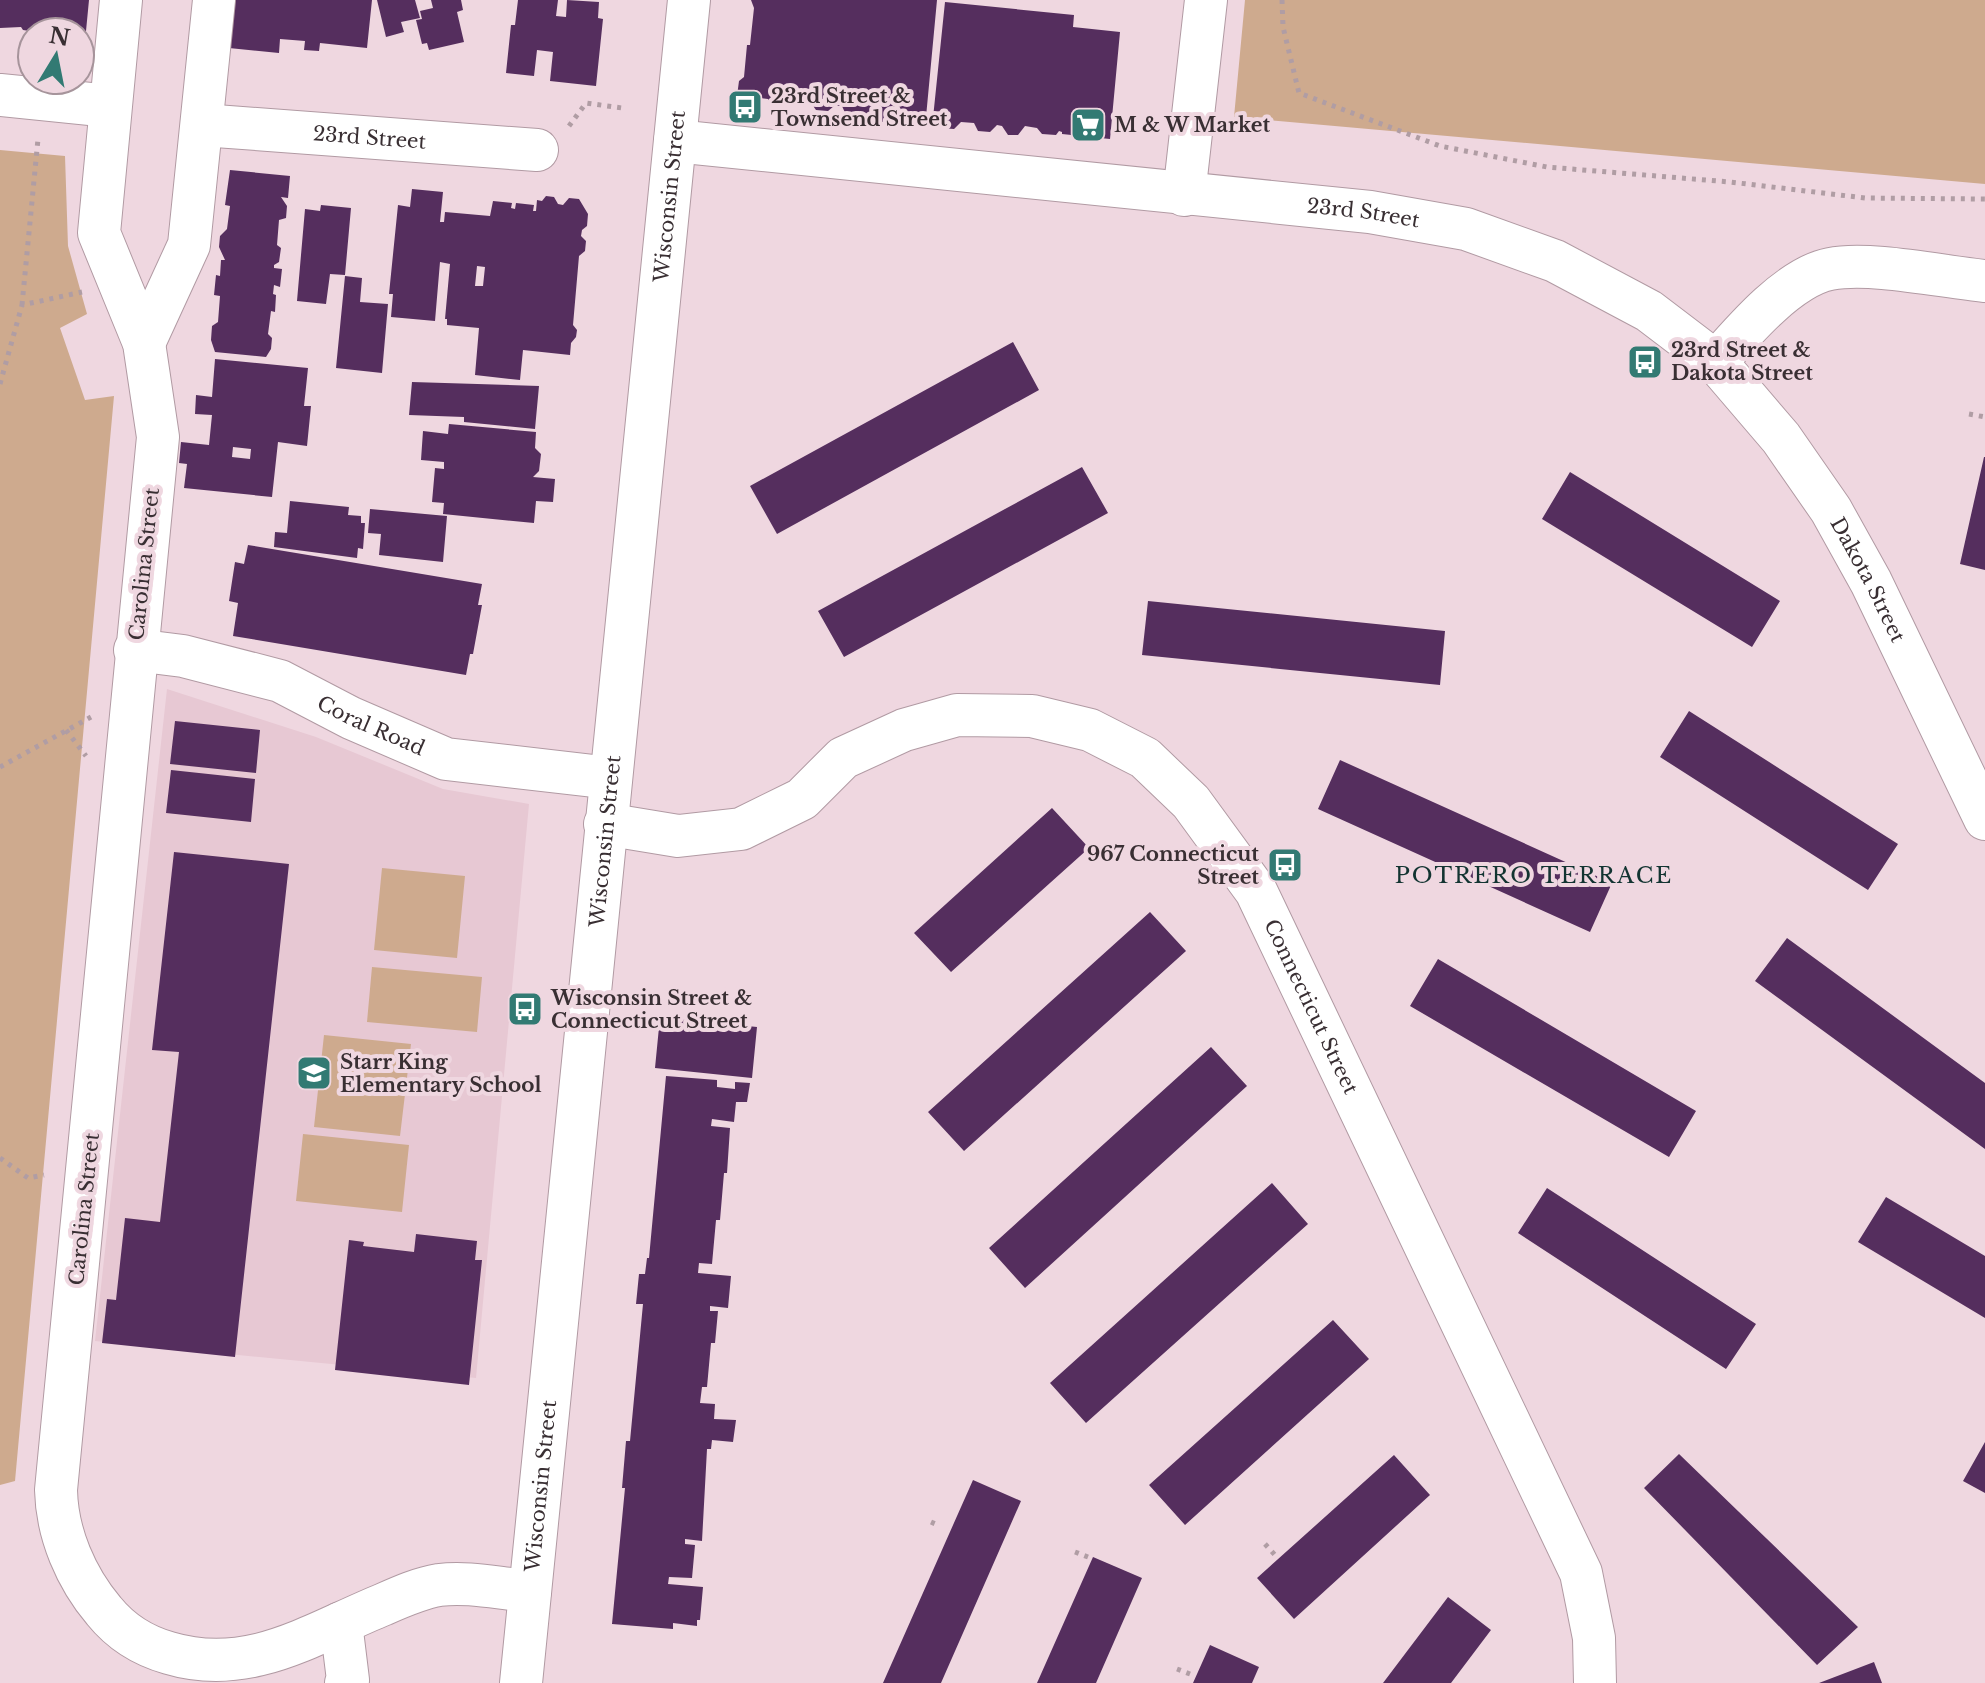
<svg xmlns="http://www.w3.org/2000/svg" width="1985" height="1683" font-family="'Libre Baskerville',serif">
  <rect width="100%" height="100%" fill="#efd7e0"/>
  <path fill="#e7c8d3" d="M 167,689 L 316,737 L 443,789 L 529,804 L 476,1378 L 95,1341 Z"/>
  <path fill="#ceaa8e" d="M 1245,0 L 1985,0 L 1985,184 L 1234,117 Z
    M 0,150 L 65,156 L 68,246 L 87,314 L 60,328 L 85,400 L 114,396 L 15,1481 L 0,1485 Z
    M 382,868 L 465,876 L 457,958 L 374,950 Z
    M 372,967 L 482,977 L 477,1032 L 367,1022 Z
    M 324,1035 L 411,1044 L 400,1136 L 314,1127 Z
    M 303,1134 L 409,1145 L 402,1212 L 296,1201 Z"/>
  <path fill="#552e5e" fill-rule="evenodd" d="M 0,0 L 89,0 L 86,31 L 80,35 L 80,32 L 62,32 L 60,29 L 37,26 L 36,32 L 23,30 L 21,27 L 0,28 Z
    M 234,0 L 372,0 L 367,48 L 320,43 L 319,51 L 304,50 L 305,41 L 280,39 L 279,53 L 229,48 Z
    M 377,0 L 415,0 L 420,18 L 401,22 L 404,32 L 386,37 Z
    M 431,0 L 461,0 L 463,10 L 457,12 L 464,42 L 429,50 L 427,43 L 422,44 L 416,20 L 422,19 L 420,11 L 433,8 Z
    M 518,0 L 558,0 L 556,16 L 566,17 L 567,0 L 599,2 L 598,18 L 603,19 L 596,86 L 550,81 L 553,52 L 537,50 L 534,76 L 506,73 L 511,25 L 515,25 Z
    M 751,0 L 937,0 L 926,117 L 918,125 L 900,123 L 897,115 L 889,115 L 883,122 L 875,121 L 869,114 L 846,115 L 842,106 L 834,106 L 828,111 L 816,110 L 811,103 L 788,101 L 782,107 L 772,106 L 768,99 L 760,98 L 755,104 L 742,103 L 737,96 L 739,81 L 744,77 L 747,45 L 750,45 L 754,8 Z
    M 945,2 L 1074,15 L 1073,27 L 1120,32 L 1110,139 L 1062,134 L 1062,132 L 1059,131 L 1056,135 L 1042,134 L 1037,128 L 1025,126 L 1018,135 L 1008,135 L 1002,126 L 997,125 L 990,132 L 978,131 L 974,123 L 961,122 L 954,129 L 941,128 L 933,118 Z
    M 230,170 L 290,176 L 288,198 L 281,197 L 287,206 L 286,218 L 279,220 L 277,245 L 281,248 L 279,262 L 274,265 L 274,268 L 282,269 L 280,287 L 274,285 L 273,294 L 276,295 L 275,312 L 271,311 L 268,334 L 272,338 L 271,349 L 266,357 L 215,352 L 211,340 L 212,326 L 218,322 L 220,296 L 214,295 L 216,275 L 220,276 L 221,260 L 225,260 L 219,247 L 220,236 L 227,229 L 230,206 L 225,205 Z
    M 412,189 L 443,192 L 440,222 L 444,222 L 445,212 L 490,216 L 493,201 L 512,203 L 511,208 L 515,209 L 516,203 L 534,205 L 533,211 L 536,211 L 537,200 L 542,201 L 546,196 L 554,197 L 558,204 L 563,205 L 569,198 L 579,199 L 588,214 L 587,226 L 582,230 L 581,236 L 586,241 L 585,251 L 579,256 L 573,325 L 577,330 L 576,337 L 571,343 L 570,355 L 523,350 L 520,380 L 475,375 L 479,328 L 447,325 L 447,319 L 445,319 L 450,264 L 440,262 L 435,321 L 391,317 L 393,294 L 389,294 L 398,205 L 410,207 ZM 477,266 L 485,267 L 483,286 L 475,286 Z
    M 321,205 L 351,208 L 345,275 L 330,274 L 326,304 L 297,301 L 305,209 L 320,211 Z
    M 345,276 L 362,278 L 360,302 L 388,304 L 382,373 L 336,368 Z
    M 1013,342 L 1039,390 L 777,534 L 750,486 Z
    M 215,359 L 308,368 L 304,406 L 311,406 L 307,446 L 278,442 L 272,497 L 184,488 L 187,464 L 179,463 L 181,442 L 209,445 L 212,415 L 195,414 L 196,395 L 212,397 ZM 233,447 L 251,449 L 250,459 L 232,457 Z
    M 412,382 L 539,386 L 535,429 L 464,422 L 464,417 L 409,415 Z
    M 449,424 L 536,432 L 535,448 L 541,454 L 539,471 L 533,477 L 555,479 L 553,502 L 536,501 L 534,523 L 443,514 L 444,503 L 432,502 L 435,468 L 444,469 L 444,462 L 421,460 L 423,431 L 448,434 Z
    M 1984,457 L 1985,457 L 1985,570 L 1960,564 Z
    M 1082,467 L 1108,513 L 844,657 L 818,611 Z
    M 1570,472 L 1780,601 L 1752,647 L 1542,519 Z
    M 290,501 L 349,507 L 348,515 L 361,516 L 361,523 L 365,523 L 363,549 L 358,548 L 357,558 L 274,547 L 275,532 L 287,533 Z
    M 370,509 L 447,516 L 443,562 L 379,555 L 381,534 L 368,533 Z
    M 248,545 L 482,584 L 478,605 L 482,605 L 473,654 L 470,654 L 466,675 L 233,636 L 238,603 L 229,601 L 235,562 L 244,564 Z
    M 1148,601 L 1445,631 L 1440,685 L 1142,655 Z
    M 1689,711 L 1898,844 L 1868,890 L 1660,757 Z
    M 175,721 L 260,730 L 256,773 L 170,764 Z
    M 1340,760 L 1612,883 L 1590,932 L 1318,809 Z
    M 171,770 L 255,779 L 251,822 L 166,813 Z
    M 1052,808 L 1089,848 L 951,972 L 914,933 Z
    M 174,852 L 289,864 L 235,1357 L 102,1343 L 107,1299 L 116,1300 L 125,1218 L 160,1222 L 179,1052 L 152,1050 Z
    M 1150,912 L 1186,951 L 964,1151 L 928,1112 Z
    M 1787,938 L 1985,1083 L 1985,1149 L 1755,981 Z
    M 1438,959 L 1696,1111 L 1669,1157 L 1410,1006 Z
    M 660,1017 L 757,1027 L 752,1078 L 655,1068 Z
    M 1211,1047 L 1247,1086 L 1025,1288 L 989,1248 Z
    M 666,1076 L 717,1080 L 717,1087 L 735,1089 L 735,1082 L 750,1083 L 747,1102 L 736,1102 L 734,1122 L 712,1119 L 711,1126 L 730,1128 L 727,1173 L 724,1173 L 720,1220 L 716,1220 L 712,1264 L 699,1263 L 698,1273 L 731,1276 L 728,1308 L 710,1306 L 710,1311 L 718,1311 L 715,1343 L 711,1343 L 707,1387 L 702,1387 L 700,1403 L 715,1404 L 714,1419 L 736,1420 L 733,1442 L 712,1440 L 711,1449 L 707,1449 L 702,1541 L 685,1539 L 685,1544 L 695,1545 L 692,1578 L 669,1577 L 668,1584 L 703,1587 L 700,1620 L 697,1620 L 697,1626 L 673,1623 L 673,1629 L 612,1624 L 625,1488 L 622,1488 L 626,1441 L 630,1441 L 643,1304 L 636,1304 L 639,1274 L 645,1274 L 647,1258 L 649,1258 Z
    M 1272,1183 L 1308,1224 L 1086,1423 L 1050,1383 Z
    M 1547,1188 L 1756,1324 L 1726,1369 L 1518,1233 Z
    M 1886,1197 L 1985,1256 L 1985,1318 L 1858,1242 Z
    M 416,1234 L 477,1241 L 475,1260 L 482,1260 L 469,1385 L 335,1370 L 349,1240 L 364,1242 L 363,1246 L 414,1252 Z
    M 1333,1320 L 1369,1359 L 1185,1525 L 1149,1485 Z
    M 1985,1442 L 1985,1493 L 1963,1481 Z
    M 1679,1454 L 1858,1627 L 1817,1665 L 1644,1488 Z
    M 1394,1455 L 1430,1495 L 1294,1619 L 1257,1578 Z
    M 973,1480 L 1021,1501 L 941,1683 L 883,1683 Z
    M 1093,1557 L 1142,1578 L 1096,1683 L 1037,1683 Z
    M 1448,1597 L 1491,1630 L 1451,1683 L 1383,1683 Z
    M 1210,1645 L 1259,1667 L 1252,1683 L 1193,1683 Z
    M 1874,1662 L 1882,1683 L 1819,1683 Z"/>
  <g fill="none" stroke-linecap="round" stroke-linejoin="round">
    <defs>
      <g id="minor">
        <path d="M 121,0 L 99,233 L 144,343 L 158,437 L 56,1490 C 57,1534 76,1578 104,1611 C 121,1632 144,1646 169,1653 C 249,1677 311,1634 382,1605 C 400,1597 420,1588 439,1585 C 469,1581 501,1589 530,1591"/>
        <path d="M 0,95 L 110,106"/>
        <path id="s1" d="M 202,125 L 537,150"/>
        <path id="s2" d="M 675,141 L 1370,212 L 1466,229 L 1555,261 L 1649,311 L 1716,362 L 1781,438 L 1831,510 L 1871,582 L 1985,819"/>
        <path d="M 1184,195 L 1206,0"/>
        <path d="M 144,343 L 189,245 L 214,0"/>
        <path d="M 1716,362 C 1743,331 1789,277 1830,269 C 1870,261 1943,277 1985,281"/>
        <path id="s3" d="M 135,650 L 183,656 L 280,681 L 351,718 L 446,759 L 611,778"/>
        <path id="s4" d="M 605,824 L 678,836 L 741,829 L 802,799 L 843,758 L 904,730 L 957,715 L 1032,716 L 1090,730 L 1145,758 L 1191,802 L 1256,891 L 1581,1573 L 1594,1638 L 1595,1683"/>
        <path d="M 341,1623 L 348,1680 L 346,1683"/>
        <path id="s5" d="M 521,1683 L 689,0"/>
      </g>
    </defs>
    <use href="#minor" stroke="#b19aa3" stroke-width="44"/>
    <path stroke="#b09da4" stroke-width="5" stroke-dasharray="4 6" stroke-linecap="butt" d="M 1282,0 L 1283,27 L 1299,93 L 1440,146 L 1547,167 L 1730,182 L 1865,198 L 1985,199
      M 569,126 L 586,103 L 622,108
      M 22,305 L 38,139
      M 0,384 L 22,305 L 82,292
      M 1969,414 L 1985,417
      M 66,730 L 86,756
      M 0,767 L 91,717
      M 0,1158 L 28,1178 L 44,1175
      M 931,1522 L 940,1526
      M 1265,1544 L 1275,1555
      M 1075,1552 L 1088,1557
      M 1177,1669 L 1190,1674"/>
    <use href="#minor" stroke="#fff" stroke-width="42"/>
  </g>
  <defs>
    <symbol id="bus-square" viewBox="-11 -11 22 22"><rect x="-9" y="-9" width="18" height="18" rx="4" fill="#327a73" stroke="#efd7e0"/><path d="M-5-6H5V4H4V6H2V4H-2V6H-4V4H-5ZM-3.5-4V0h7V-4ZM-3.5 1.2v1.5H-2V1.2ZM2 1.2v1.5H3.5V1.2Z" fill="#fff"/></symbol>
    <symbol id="supermarket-square" viewBox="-11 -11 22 22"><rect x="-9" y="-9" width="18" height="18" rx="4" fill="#327a73" stroke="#efd7e0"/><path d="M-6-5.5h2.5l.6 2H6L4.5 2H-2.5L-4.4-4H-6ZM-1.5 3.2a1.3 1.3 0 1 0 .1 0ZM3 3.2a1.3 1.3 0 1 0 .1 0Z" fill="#fff"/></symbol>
    <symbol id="school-square" viewBox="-11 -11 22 22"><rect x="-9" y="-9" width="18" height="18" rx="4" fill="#327a73" stroke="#efd7e0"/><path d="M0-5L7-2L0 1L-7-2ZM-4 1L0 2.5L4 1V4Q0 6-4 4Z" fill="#fff"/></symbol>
  </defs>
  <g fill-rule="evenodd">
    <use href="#bus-square" x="725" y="87" width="40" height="40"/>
    <use href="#supermarket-square" x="1068" y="105" width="40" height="40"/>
    <use href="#bus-square" x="1625" y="342" width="40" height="40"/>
    <use href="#bus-square" x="1265" y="845" width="40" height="40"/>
    <use href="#bus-square" x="505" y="989" width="40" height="40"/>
    <use href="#school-square" x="294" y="1053" width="40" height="40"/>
  </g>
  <g text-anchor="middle" stroke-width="8" stroke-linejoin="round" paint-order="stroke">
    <g font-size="20" font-weight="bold" fill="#392f33" stroke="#efd7e0" text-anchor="start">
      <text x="771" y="103">23rd Street &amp;<tspan x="771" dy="23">Townsend Street</tspan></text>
      <text x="1114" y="132">M &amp; W Market</text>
      <text x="1671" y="357">23rd Street &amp;<tspan x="1671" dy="23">Dakota Street</tspan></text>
      <text x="1259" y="861" text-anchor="end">967 Connecticut<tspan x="1259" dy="23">Street</tspan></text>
      <text x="551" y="1005">Wisconsin Street &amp;<tspan x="551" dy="23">Connecticut Street</tspan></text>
      <text x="340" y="1069">Starr King<tspan x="340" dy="23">Elementary School</tspan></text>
    </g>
    <g font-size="20" fill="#392f33" stroke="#efd7e0">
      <text dy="7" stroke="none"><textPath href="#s1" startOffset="168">23rd Street</textPath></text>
      <text dy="7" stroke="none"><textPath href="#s5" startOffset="1494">Wisconsin Street</textPath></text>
      <text dy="7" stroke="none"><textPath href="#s2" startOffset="692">23rd Street</textPath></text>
      <text transform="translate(144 564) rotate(-84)" y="7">Carolina Street</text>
      <text dy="7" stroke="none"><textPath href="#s2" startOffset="1348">Dakota Street</textPath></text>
      <text dy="7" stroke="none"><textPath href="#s3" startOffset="250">Coral Road</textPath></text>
      <text dy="7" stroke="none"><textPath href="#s5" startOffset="846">Wisconsin Street</textPath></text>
      <text dy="7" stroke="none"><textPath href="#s4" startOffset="884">Connecticut Street</textPath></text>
      <text transform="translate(84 1209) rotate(-84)" y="7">Carolina Street</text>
      <text dy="7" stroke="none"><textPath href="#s5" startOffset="198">Wisconsin Street</textPath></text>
    </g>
    <g font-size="22" letter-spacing="2" fill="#123431" stroke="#efd7e0">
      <text x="1534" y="883">POTRERO TERRACE</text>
    </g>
  </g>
  <g transform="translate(56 56) rotate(10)"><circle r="38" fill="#efd7e0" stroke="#a6949b" stroke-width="2"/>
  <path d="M0-6L14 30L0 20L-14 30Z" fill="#327a73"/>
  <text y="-12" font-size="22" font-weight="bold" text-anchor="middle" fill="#392f33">N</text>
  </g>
</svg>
